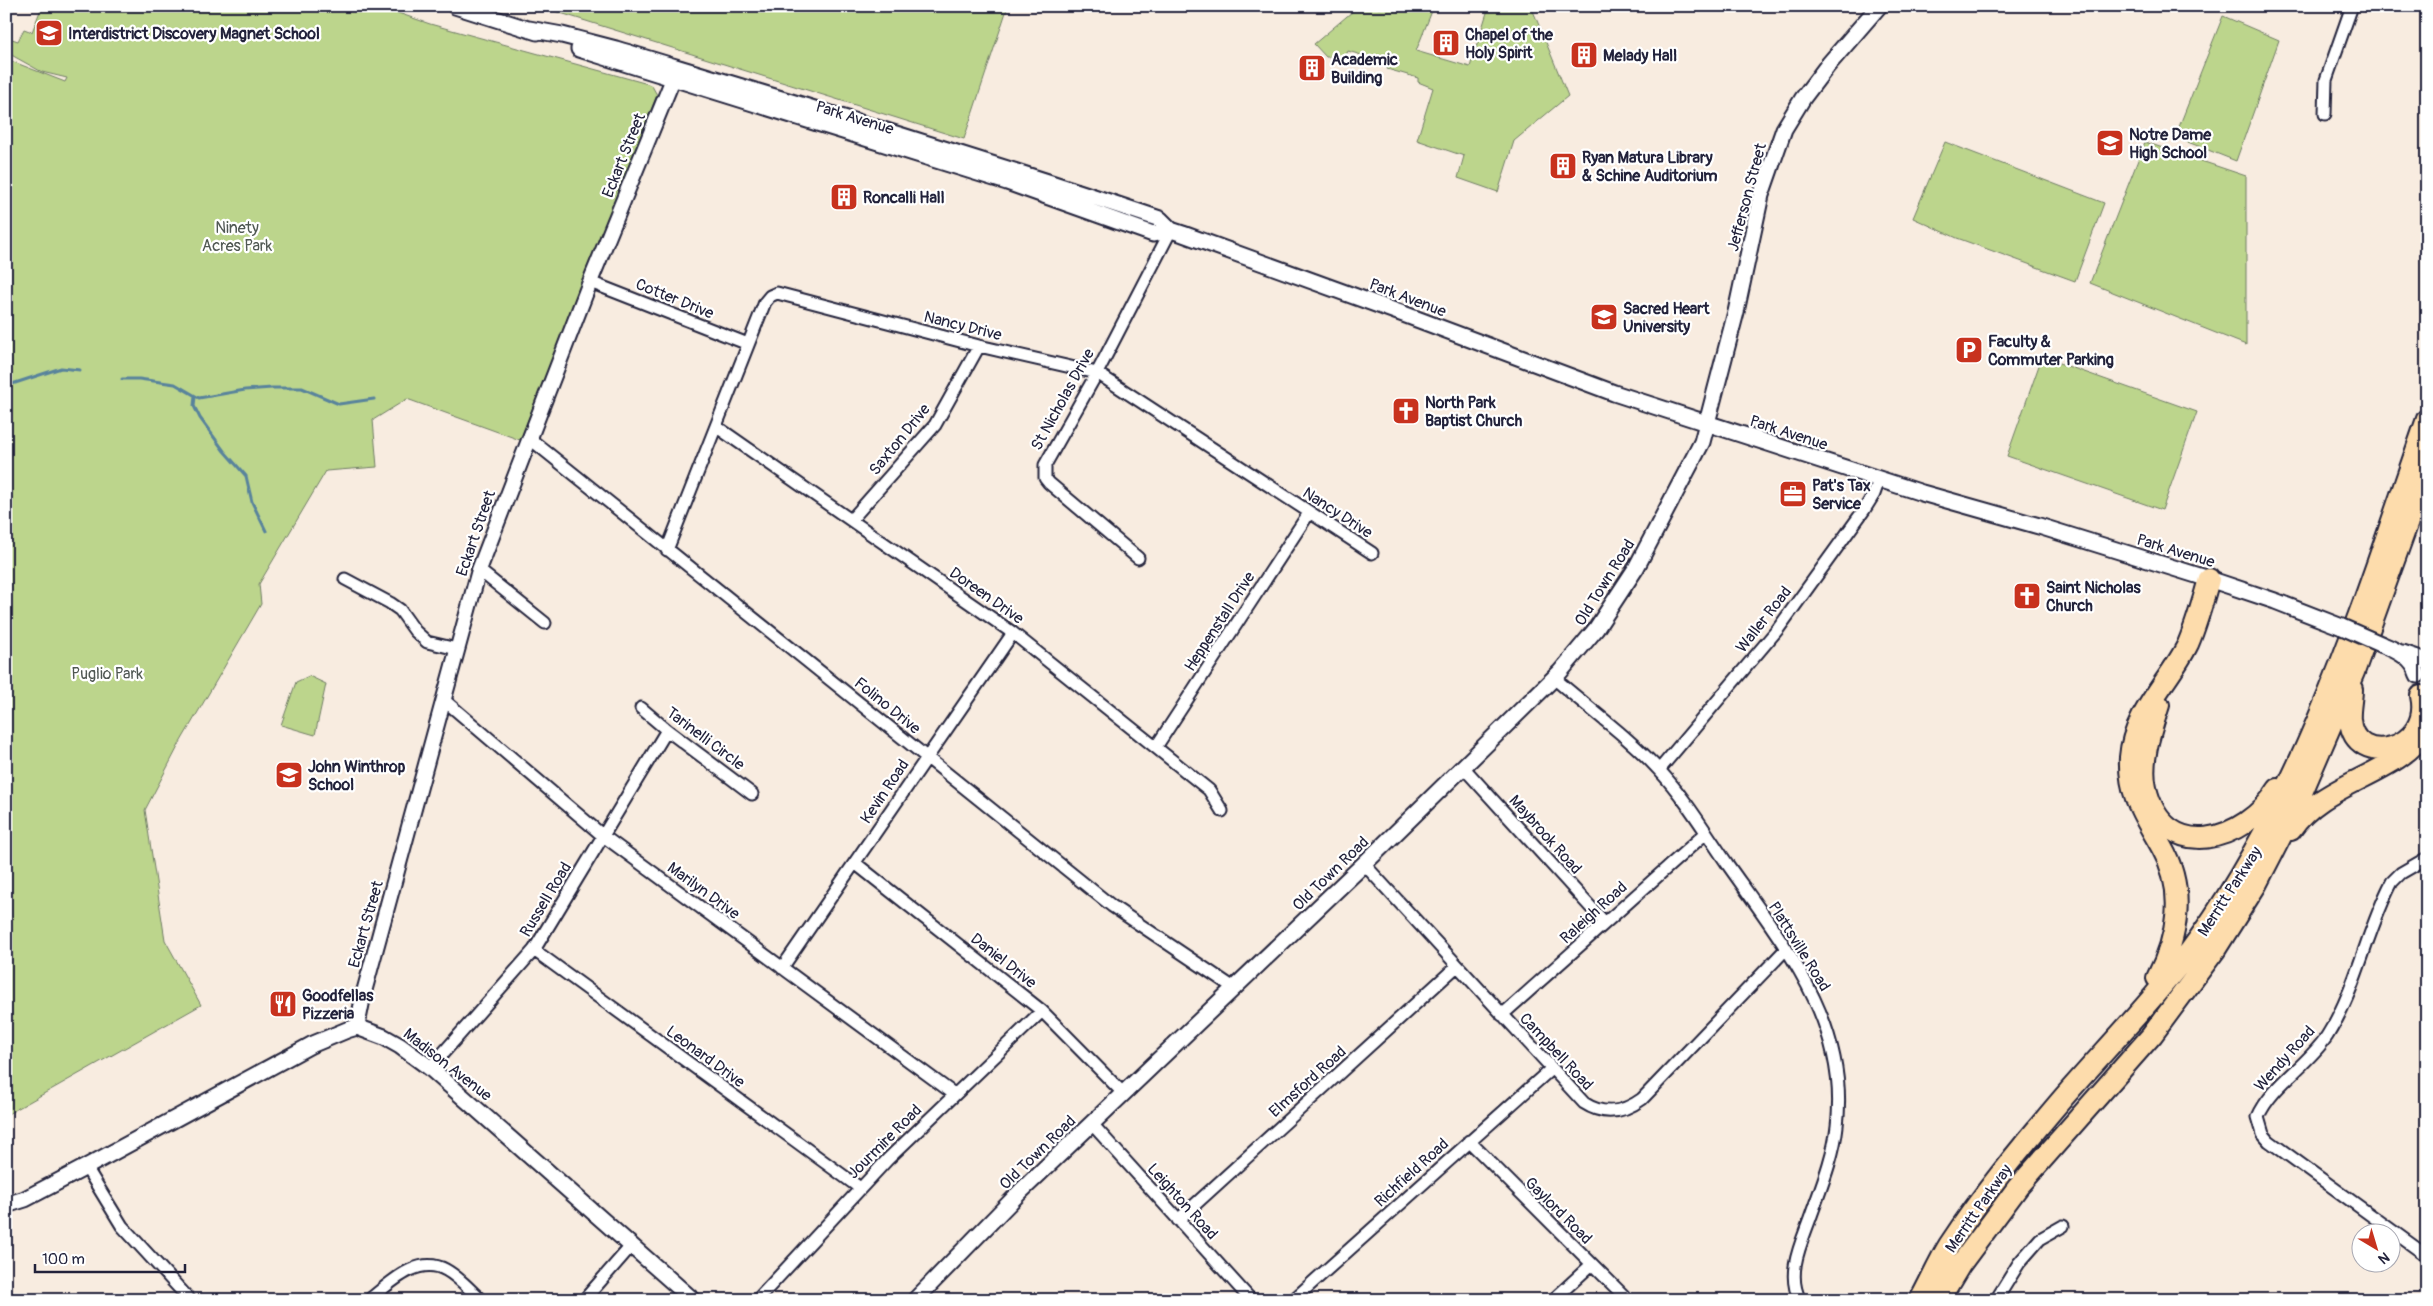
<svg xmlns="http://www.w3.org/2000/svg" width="2433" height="1306" font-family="Pangolin,sans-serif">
  <rect width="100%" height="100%" fill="#f8ece0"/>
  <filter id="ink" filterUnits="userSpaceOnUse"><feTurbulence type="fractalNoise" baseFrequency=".02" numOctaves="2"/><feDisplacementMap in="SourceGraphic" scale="10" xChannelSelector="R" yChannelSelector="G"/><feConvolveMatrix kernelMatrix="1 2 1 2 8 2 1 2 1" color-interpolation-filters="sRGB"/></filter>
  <g filter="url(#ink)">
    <path fill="#bcd58c" stroke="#6f7c64" d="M 42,6 L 378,6 L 430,24 L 648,84 L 652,86 L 657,95 L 520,440 L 407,399 L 373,420 L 377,467 L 326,471 L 259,584 L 261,604 L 181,741 L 145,810 L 165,940 L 201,1005 L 6,1115 L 6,59 L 65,82 L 67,78 L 42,72 L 6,52 L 6,37 L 18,41 L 24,29 L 32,32 Z
      M 538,6 L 1008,6 L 964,139 Z
      M 1359,6 L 1376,6 L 1379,9 L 1382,6 L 1434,6 L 1416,51 L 1470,67 L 1489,6 L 1531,6 L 1568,96 L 1514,141 L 1498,192 L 1458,178 L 1464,156 L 1417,140 L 1433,88 L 1418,82 L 1418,78 L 1387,69 L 1388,63 L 1348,51 L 1345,57 L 1326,57 L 1314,44 Z
      M 2223,16 L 2279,40 L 2236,161 L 2175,137 Z
      M 1945,142 L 2104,203 L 2075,281 L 1957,238 L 1913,218 Z
      M 2145,142 L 2246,176 L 2246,345 L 2090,283 Z
      M 2042,357 L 2197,412 L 2162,510 L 2007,456 Z
      M 309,676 L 326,684 L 315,735 L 281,725 L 296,682 Z"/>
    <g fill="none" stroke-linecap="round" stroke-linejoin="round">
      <path stroke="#58839c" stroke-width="3" d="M 122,379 L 139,379 L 175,384 L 199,398 L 245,390 L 272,388 L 302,388 L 339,404 L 374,399
        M 6,386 L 61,368 L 80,370
        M 195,396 L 194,406 L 200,418 L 224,451 L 246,476 L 252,502 L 266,531"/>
      <defs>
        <path id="minor" d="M 2325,114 L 2326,80 L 2352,6
          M 590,282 L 748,344
          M 717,427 L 1013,633 L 1209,790 L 1222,811
          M 529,438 L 1112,906 L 1234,988
          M 851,520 L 935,425 L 979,346
          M 667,550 L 765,302 L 770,296 L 777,293 L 979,346 L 1097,373 L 1372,553
          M 1138,558 L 1049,483 L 1045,478 L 1045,465 L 1097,373 L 1171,230
          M 479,570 L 545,623
          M 345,579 L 390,603 L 400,610 L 415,631 L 427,642 L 457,649
          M 1554,678 C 1587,707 1630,738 1659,770 C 1685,798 1706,833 1728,865 C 1783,943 1850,1024 1837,1126 C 1834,1155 1822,1185 1812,1213 C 1803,1240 1785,1272 1800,1300
          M 444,700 L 602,835 L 954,1094
          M 641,708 L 667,730 L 752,794
          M 1156,747 L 1309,513
          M 1463,767 L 1605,923
          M 1659,770 L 1778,629 L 1864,510 L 1874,494 L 1879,480
          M 2427,858 L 2401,873 L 2392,882 C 2366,931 2357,989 2327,1036 C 2308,1065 2271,1086 2258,1117 L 2263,1134 L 2269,1141 L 2427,1256
          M 855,863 L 1042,1011 L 1124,1094
          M 1364,864 L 1584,1103 C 1604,1116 1623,1113 1642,1099 L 1786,949
          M 534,950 L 860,1188
          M 782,968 L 1013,633
          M 1502,1015 L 1706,833
          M 430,1068 L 534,950 L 667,730
          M 1092,1124 L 1251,1300
          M 1469,1141 L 1628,1300
          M 86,1167 L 122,1226 L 190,1300
          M 1178,1220 L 1457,966
          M 6,1298 L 8,1300
          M 369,1300 C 389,1284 418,1254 446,1270 C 459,1277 470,1290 481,1300
          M 584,1300 L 632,1245
          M 757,1300 L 888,1159 L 1042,1011
          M 1293,1300 L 1551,1069
          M 1553,1300 L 1591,1265
          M 1996,1300 L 2019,1263 L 2040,1239 L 2063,1226"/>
        <path id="tertiary" d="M 357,1027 L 364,992 L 479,570 L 590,282 L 677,69"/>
        <path id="secondary" d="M 455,6 L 537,32
          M 529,29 L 562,35 L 616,49 C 798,104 980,158 1160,219 L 1171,230 L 1183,234 L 1406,315 L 1614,393 L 1922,493 L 2039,526 L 2209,579 L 2275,601 L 2342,627
          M 579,49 L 1007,182 L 1153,234 L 1171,230
          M 2383,645 C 2398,651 2413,658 2418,675
          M 2403,653 L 2427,661
          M 6,1205 L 25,1199 L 86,1167 L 311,1045 L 347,1030 L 357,1027 L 384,1037 L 400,1046 L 430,1068 L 693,1300
          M 915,1300 L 1021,1191 L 1364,864 L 1560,672 L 1596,629 L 1636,568 L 1702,442 L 1736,312 L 1761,195 L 1784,129 L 1803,98 L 1828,65 L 1879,6"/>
        <path id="motorway" d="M 2352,689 C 2352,699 2349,710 2350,720 C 2354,770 2433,750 2421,696
          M 2159,705 C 2151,730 2140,761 2146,788 C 2164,866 2245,842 2278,789
          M 2291,830 C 2323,781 2400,775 2427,729
          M 2157,978 C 2178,937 2186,890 2162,848 C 2145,817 2128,796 2130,757 C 2133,714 2170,681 2188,644 C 2197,623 2203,601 2209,579
          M 1920,1300 C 1930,1282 1938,1263 1949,1245 C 1983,1193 2023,1145 2063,1098 C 2109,1045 2159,995 2200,937 C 2310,781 2365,597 2427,419
          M 1939,1300 L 1960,1265 L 2018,1187 L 2152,1035 L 2215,950 L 2256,885 L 2294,811 L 2354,672 L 2427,469"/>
      </defs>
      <use href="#minor" stroke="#22223b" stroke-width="15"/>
      <use href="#tertiary" stroke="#22223b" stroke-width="18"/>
      <use href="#secondary" stroke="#22223b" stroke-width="19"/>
      <use href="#motorway" stroke="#22223b" stroke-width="24"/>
      <use href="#minor" stroke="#fff" stroke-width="11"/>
      <use href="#tertiary" stroke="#fff" stroke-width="14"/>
      <use href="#secondary" stroke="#fff" stroke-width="15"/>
      <use href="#motorway" stroke="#fddcac" stroke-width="20"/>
      <defs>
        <path id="secondary-bridge" d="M 2342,627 L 2383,645"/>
      </defs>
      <use href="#secondary-bridge" stroke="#22223b" stroke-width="19" stroke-linecap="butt"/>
      <use href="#secondary-bridge" stroke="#fff" stroke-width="15"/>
    </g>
  </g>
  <defs>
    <symbol id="school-square" viewBox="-11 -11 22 22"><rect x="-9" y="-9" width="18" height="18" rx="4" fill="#c8321e" stroke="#fff"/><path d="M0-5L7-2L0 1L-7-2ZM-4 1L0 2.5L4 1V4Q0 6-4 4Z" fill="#fff"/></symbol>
    <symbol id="building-square" viewBox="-11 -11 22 22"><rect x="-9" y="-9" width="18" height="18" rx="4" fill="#c8321e" stroke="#fff"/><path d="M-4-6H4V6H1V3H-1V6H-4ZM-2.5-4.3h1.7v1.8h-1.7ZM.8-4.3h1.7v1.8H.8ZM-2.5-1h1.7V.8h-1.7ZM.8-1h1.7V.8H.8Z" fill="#fff"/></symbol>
    <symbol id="university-square" viewBox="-11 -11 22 22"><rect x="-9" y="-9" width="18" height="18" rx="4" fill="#c8321e" stroke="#fff"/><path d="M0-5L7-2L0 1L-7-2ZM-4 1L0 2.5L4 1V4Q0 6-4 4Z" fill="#fff"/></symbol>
    <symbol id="parking-square" viewBox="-11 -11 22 22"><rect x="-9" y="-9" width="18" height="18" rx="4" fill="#c8321e" stroke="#fff"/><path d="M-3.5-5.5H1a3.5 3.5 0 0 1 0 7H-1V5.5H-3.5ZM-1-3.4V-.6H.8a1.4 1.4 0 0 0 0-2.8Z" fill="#fff"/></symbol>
    <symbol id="church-square" viewBox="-11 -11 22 22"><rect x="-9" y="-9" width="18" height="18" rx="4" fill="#c8321e" stroke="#fff"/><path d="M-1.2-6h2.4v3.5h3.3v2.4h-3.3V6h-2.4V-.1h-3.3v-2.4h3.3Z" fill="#fff"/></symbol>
    <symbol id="office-square" viewBox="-11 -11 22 22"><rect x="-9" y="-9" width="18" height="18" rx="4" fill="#c8321e" stroke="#fff"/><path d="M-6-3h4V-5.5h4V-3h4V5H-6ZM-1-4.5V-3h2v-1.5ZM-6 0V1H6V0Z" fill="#fff"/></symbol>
    <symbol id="restaurant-square" viewBox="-11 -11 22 22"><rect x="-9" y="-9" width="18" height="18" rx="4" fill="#c8321e" stroke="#fff"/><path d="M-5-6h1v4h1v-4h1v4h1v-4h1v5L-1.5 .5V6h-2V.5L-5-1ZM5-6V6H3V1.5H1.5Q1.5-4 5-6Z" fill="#fff"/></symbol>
  </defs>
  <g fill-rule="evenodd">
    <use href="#school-square" x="33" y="17" width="32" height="32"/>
    <use href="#building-square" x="1430" y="27" width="32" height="32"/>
    <use href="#building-square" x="1568" y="39" width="32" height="32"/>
    <use href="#building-square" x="1296" y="52" width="32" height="32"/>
    <use href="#school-square" x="2094" y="127" width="32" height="32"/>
    <use href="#building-square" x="1547" y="150" width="32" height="32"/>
    <use href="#building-square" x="828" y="181" width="32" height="32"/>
    <use href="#university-square" x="1588" y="301" width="32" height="32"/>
    <use href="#parking-square" x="1953" y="334" width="32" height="32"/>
    <use href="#church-square" x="1390" y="395" width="32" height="32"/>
    <use href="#office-square" x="1777" y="478" width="32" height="32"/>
    <use href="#church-square" x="2011" y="580" width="32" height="32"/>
    <use href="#school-square" x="273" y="759" width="32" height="32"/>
    <use href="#restaurant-square" x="267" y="988" width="32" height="32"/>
  </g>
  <g text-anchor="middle" stroke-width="4.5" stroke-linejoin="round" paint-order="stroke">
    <g font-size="16" font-weight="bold" fill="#22223b" stroke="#fff" text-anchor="start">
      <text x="68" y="39">Interdistrict Discovery Magnet School</text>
      <text x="1465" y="40">Chapel of the<tspan x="1465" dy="18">Holy Spirit</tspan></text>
      <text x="1603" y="61">Melady Hall</text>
      <text x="1331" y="65">Academic<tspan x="1331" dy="18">Building</tspan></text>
      <text x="2129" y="140">Notre Dame<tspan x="2129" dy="18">High School</tspan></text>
      <text x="1582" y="163">Ryan Matura Library<tspan x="1582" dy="18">&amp; Schine Auditorium</tspan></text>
      <text x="863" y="203">Roncalli Hall</text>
      <text x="1623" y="314">Sacred Heart<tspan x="1623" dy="18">University</tspan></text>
      <text x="1988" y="347">Faculty &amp;<tspan x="1988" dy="18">Commuter Parking</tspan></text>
      <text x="1425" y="408">North Park<tspan x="1425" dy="18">Baptist Church</tspan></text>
      <text x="1812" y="491">Pat's Tax<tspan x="1812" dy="18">Service</tspan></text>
      <text x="2046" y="593">Saint Nicholas<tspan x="2046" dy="18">Church</tspan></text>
      <text x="308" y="772">John Winthrop<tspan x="308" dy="18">School</tspan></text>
      <text x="302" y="1001">Goodfellas<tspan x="302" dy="18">Pizzeria</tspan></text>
    </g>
    <g font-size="16" fill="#22223b" stroke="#fff">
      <text transform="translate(855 117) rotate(17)" y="6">Park Avenue</text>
      <text transform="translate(623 155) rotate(-68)" y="6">Eckart Street</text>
      <text transform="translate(1746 197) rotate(-75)" y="6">Jefferson Street</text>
      <text transform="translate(1408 297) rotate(21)" y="6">Park Avenue</text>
      <text transform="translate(675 298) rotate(22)" y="6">Cotter Drive</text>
      <text transform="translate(963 325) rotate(14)" y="6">Nancy Drive</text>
      <text transform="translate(1062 399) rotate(-61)" y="6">St Nicholas Drive</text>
      <text transform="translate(1789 432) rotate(18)" y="6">Park Avenue</text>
      <text transform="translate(899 439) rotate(-51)" y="6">Saxton Drive</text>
      <text transform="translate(1338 512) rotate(33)" y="6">Nancy Drive</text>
      <text transform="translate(475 533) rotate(-71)" y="6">Eckart Street</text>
      <text transform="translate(2176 550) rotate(17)" y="6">Park Avenue</text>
      <text transform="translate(1604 582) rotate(-58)" y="6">Old Town Road</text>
      <text transform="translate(987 595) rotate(35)" y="6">Doreen Drive</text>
      <text transform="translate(1763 619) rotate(-52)" y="6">Waller Road</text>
      <text transform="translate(1219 621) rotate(-57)" y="6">Heppenstall Drive</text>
      <text transform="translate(888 705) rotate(39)" y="6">Folino Drive</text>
      <text transform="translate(706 738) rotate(37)" y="6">Tarinelli Circle</text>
      <text transform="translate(884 791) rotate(-56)" y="6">Kevin Road</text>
      <text transform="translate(1546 834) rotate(48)" y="6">Maybrook Road</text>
      <text transform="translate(1330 873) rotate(-44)" y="6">Old Town Road</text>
      <text transform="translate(704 890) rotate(36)" y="6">Marilyn Drive</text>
      <text transform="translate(2229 891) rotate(-57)" y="6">Merritt Parkway</text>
      <text transform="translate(545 899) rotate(-59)" y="6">Russell Road</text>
      <text transform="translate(1593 912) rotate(-42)" y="6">Raleigh Road</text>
      <text transform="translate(365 924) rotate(-74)" y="6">Eckart Street</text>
      <text transform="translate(1800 946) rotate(58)" y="6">Plattsville Road</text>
      <text transform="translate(1004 960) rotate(38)" y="6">Daniel Drive</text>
      <text transform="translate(1557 1051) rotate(47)" y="6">Campbell Road</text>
      <text transform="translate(706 1056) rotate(36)" y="6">Leonard Drive</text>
      <text transform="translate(2284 1058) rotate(-48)" y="6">Wendy Road</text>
      <text transform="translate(448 1064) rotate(38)" y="6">Madison Avenue</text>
      <text transform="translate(1307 1081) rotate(-42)" y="6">Elmsford Road</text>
      <text transform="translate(884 1141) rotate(-45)" y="6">Jourmire Road</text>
      <text transform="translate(1037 1152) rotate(-44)" y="6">Old Town Road</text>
      <text transform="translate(1411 1172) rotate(-42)" y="6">Richfield Road</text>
      <text transform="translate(1183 1201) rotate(48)" y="6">Leighton Road</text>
      <text transform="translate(1978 1208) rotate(-55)" y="6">Merritt Parkway</text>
      <text transform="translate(1559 1210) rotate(45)" y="6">Gaylord Road</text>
    </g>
    <g font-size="16" fill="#505853" stroke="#fff">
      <text x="237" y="233">Ninety<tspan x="237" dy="18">Acres Park</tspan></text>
      <text x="107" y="679">Puglio Park</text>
    </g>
  </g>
  <rect width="2433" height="1306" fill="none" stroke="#fff" stroke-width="25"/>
  <rect x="12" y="12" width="2408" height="1281" fill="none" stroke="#22223b" stroke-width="2" filter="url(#ink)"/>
  <g transform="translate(2376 1248) rotate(142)"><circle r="24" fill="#ffffff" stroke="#a7a7b1"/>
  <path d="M0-4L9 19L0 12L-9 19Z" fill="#c8321e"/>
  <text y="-8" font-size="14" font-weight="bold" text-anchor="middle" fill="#22223b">N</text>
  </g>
  <path d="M35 1264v8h150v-8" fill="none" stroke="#22223b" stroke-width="2.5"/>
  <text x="42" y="1264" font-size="15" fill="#22223b" stroke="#ffffff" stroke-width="4" paint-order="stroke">100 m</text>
</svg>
